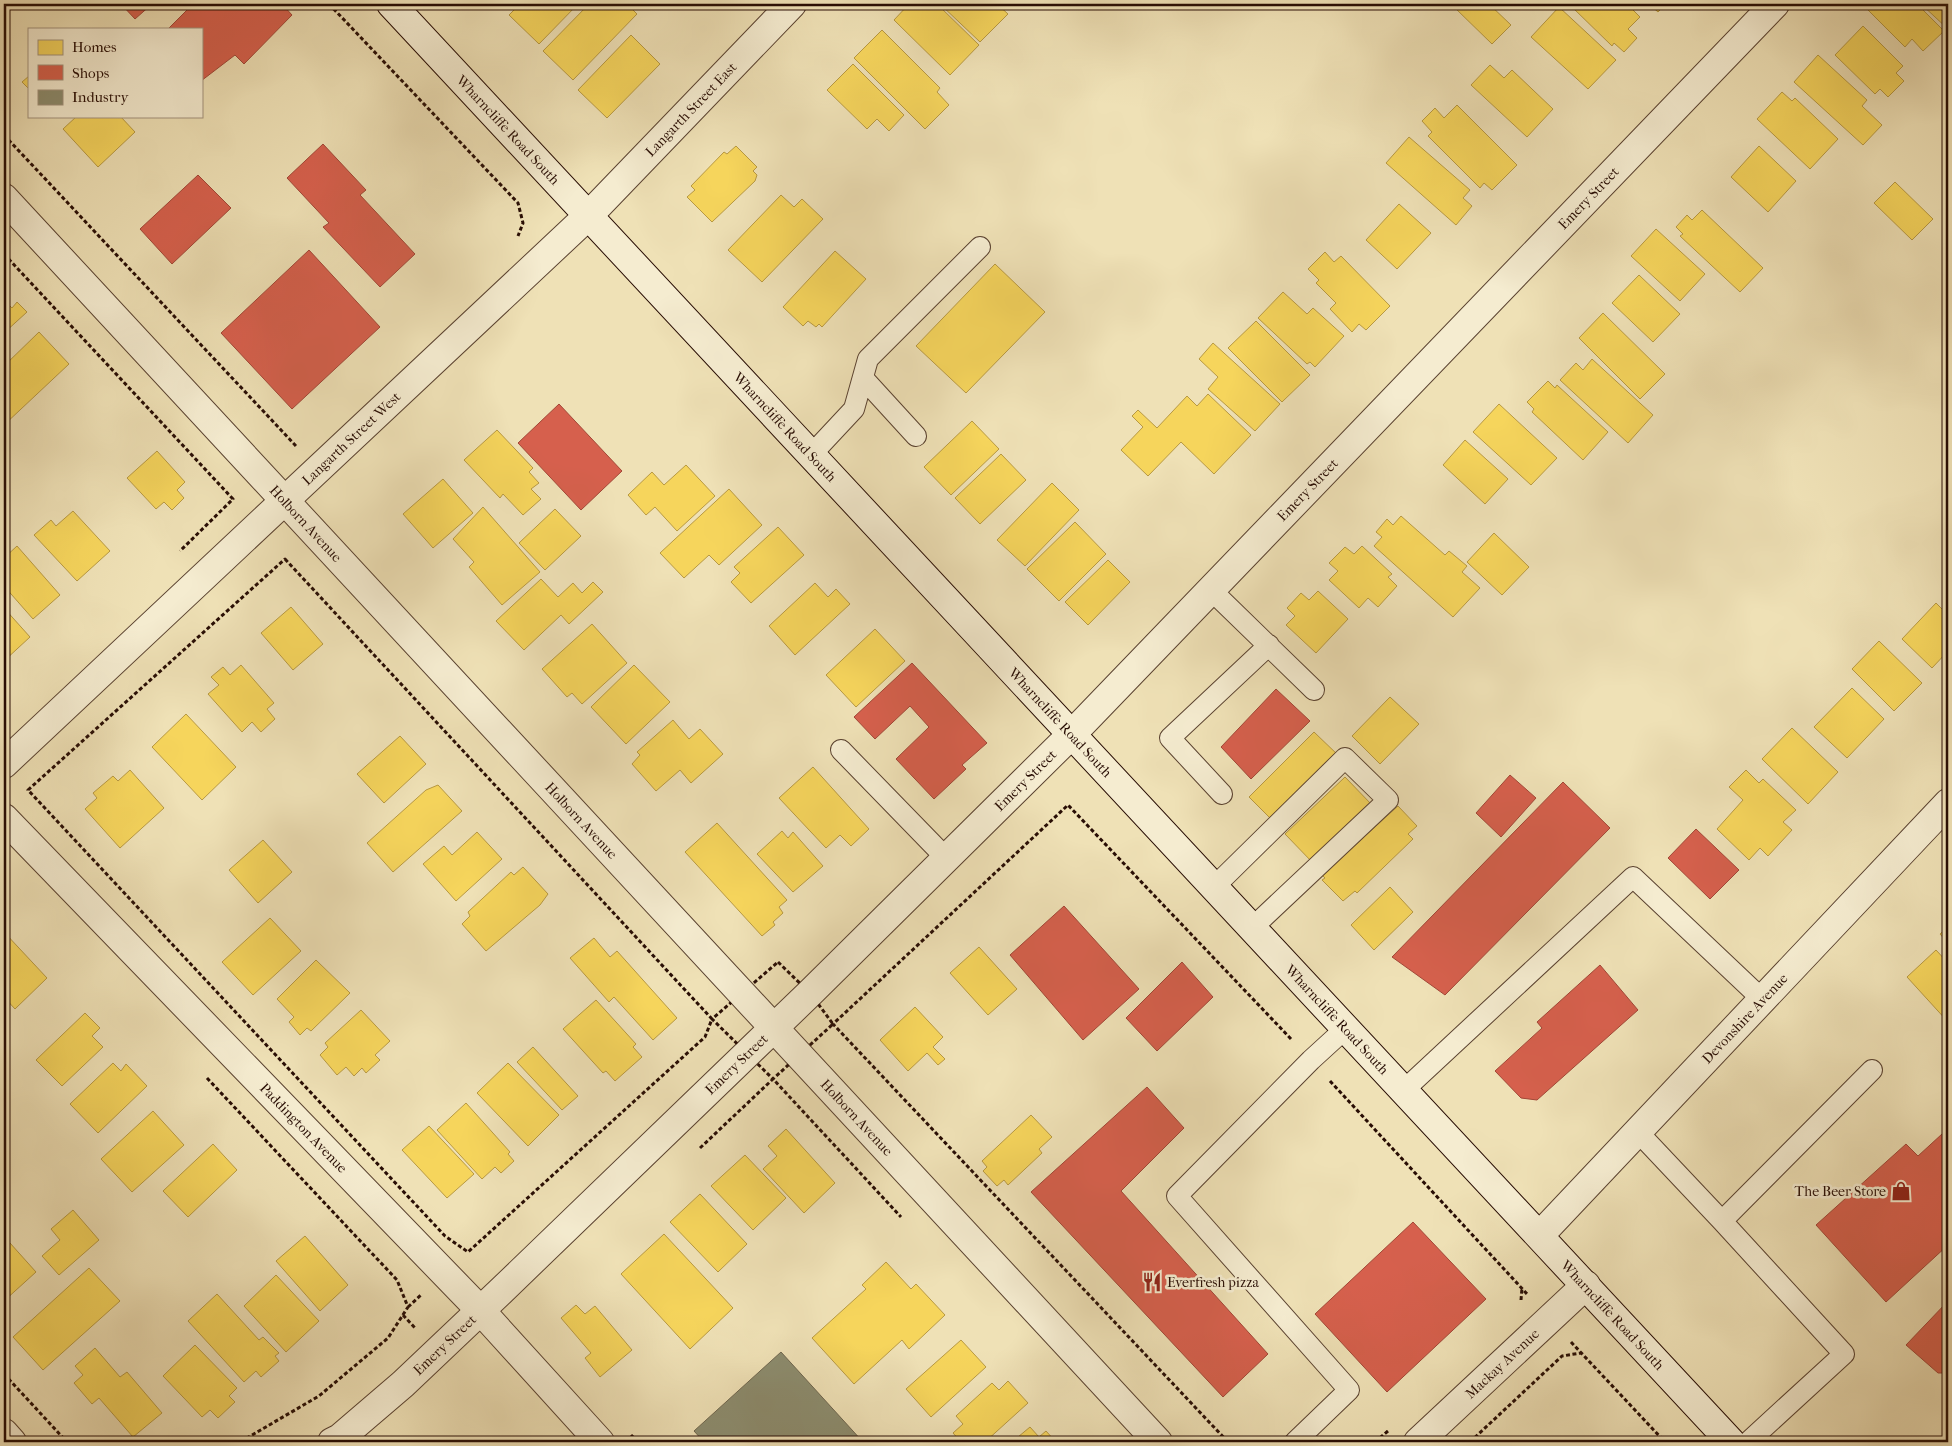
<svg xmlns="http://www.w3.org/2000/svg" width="1952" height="1446" font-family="'IM FELL French Canon',serif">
  <rect width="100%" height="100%" fill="#efe1b6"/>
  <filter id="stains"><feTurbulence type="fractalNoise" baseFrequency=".004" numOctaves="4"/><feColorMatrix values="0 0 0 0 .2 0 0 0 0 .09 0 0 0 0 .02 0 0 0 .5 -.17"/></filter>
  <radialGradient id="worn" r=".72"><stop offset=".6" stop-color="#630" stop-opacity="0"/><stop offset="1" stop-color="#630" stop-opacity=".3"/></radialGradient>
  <path fill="#f6d55c" stroke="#b89942" d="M 520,4 L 578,4 L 539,44 L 509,15 Z
    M 589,4 L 627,4 L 637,14 L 573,80 L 543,51 Z
    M 909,4 L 937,4 L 979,45 L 950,75 L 894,20 Z
    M 940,4 L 997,4 L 1008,14 L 980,42 Z
    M 1457,4 L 1489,4 L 1511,25 L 1492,44 L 1454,7 Z
    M 1576,4 L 1627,4 L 1640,17 L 1628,29 L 1637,38 L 1624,52 L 1614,43 L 1612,46 L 1572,7 Z
    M 1649,4 L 1666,4 L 1658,12 Z
    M 1864,4 L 1917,4 L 1944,31 L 1923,51 L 1912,39 L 1905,47 L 1863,5 Z
    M 1921,4 L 1948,4 L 1948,29 Z
    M 1559,7 L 1616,60 L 1588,89 L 1531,37 Z
    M 1863,26 L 1903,66 L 1896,73 L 1904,81 L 1888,97 L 1880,89 L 1875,94 L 1835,55 Z
    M 882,30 L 940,88 L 937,92 L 949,105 L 925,129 L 854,58 Z
    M 631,35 L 660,64 L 607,118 L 578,90 Z
    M 1818,55 L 1867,100 L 1862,106 L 1882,125 L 1863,145 L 1794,82 Z
    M 853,64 L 904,115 L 889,131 L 877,119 L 867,129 L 827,90 Z
    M 1490,65 L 1504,78 L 1512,70 L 1553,109 L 1527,137 L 1471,85 Z
    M 29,76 L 29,89 L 22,82 Z
    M 1782,92 L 1792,101 L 1795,98 L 1838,139 L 1810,169 L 1757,119 Z
    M 1457,105 L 1517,165 L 1492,190 L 1484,183 L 1480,188 L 1428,136 L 1432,132 L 1422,121 L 1435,108 L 1444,118 Z
    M 77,116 L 120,116 L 135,132 L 98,167 L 63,129 Z
    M 1409,137 L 1470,190 L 1463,198 L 1472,206 L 1456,225 L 1386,163 Z
    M 736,146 L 757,167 L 753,171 L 757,175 L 755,181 L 712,222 L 687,197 L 695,190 L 691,186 L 724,152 L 727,154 Z
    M 1759,146 L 1796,181 L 1768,212 L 1731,177 Z
    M 1895,182 L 1933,219 L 1912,240 L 1874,203 Z
    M 781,195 L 794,207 L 802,199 L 823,219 L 762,282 L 728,250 Z
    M 1399,204 L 1431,233 L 1397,269 L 1366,240 Z
    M 1702,210 L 1763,268 L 1740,292 L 1680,236 L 1683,234 L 1676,227 L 1687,215 L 1692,220 Z
    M 1656,229 L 1705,274 L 1680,301 L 1631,256 Z
    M 835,251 L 866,279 L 822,327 L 819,324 L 816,327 L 808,321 L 803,326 L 783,307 Z
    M 1325,252 L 1334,262 L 1341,256 L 1390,306 L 1366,330 L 1359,324 L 1352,332 L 1330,309 L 1336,303 L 1316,283 L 1319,280 L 1308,269 Z
    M 995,264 L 1045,312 L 966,393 L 916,346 Z
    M 1639,275 L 1680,314 L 1653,342 L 1612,303 Z
    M 1283,292 L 1307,314 L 1313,308 L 1344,336 L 1315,367 L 1310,362 L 1307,364 L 1258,318 Z
    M 4,300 L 12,308 L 17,302 L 27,312 L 4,333 Z
    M 1603,313 L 1665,374 L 1640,399 L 1579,338 Z
    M 1256,321 L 1310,375 L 1282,402 L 1228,348 Z
    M 39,332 L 69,364 L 4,425 L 4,366 Z
    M 1213,343 L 1280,404 L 1255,431 L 1208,389 L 1218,377 L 1199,359 Z
    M 1592,359 L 1653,415 L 1628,443 L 1560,380 L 1576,363 L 1583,370 Z
    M 1548,381 L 1555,388 L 1557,385 L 1608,432 L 1583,460 L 1532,412 L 1534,409 L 1527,402 Z
    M 1208,394 L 1251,435 L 1214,474 L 1181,442 L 1148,476 L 1121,450 L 1143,427 L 1132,416 L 1138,410 L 1157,428 L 1187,396 L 1197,406 Z
    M 1499,404 L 1557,458 L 1531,485 L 1473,432 Z
    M 972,421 L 999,449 L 951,495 L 924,467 Z
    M 497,430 L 533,468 L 529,472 L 539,483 L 531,489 L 541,499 L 523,515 L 503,494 L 500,498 L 464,460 Z
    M 1465,440 L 1508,479 L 1485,504 L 1443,465 Z
    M 157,451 L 185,482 L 177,490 L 184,498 L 172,510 L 164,502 L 156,509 L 127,478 Z
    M 1001,454 L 1026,480 L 980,524 L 955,498 Z
    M 686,465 L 715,496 L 677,531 L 655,507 L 646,515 L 628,495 L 652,472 L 664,485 Z
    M 443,479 L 473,513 L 433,548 L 403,514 Z
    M 1052,483 L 1079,510 L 1025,566 L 997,540 Z
    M 729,489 L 762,525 L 719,565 L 709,555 L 684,578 L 660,553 Z
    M 483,507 L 540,572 L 502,605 L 469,567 L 474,562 L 453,539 Z
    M 555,509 L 581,536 L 545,570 L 519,543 Z
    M 73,511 L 110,551 L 77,581 L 34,535 L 51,520 L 56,526 Z
    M 1401,516 L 1445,555 L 1449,551 L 1467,566 L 1462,572 L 1480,588 L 1453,617 L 1374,546 L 1382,537 L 1376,532 L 1387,519 L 1393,525 Z
    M 1075,522 L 1106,554 L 1059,601 L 1027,569 Z
    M 778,527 L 804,555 L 751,603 L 731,582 L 740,573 L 734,567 Z
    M 1494,533 L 1529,567 L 1502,595 L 1467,562 Z
    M 17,546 L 60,595 L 33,619 L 4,586 L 4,558 Z
    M 1362,546 L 1392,574 L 1388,577 L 1397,586 L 1378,607 L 1368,598 L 1359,608 L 1329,580 L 1338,571 L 1329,563 L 1345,547 L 1354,554 Z
    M 1108,560 L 1130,582 L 1088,625 L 1065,602 Z
    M 541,579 L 558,597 L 573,583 L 582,593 L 593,582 L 603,592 L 569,624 L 561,615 L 524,650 L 496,621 Z
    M 815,583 L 828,597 L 836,589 L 850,604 L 795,655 L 769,626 Z
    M 1318,591 L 1348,619 L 1316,653 L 1286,625 L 1295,616 L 1287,608 L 1301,593 L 1309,600 Z
    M 1936,603 L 1948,615 L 1948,651 L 1932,668 L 1902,639 Z
    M 291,607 L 323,644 L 293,670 L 261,633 Z
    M 4,608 L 30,637 L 4,661 Z
    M 592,624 L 627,663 L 582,704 L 572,693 L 567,697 L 542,669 Z
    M 875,629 L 905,661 L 856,707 L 826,675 Z
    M 1879,641 L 1922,683 L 1894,711 L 1852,669 Z
    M 241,665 L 274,703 L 267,709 L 275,719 L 261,732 L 252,722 L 242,732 L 208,694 L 219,685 L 211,677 L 223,667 L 230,675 Z
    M 634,665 L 670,702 L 626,744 L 591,707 Z
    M 1852,688 L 1884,719 L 1847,758 L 1814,727 Z
    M 1390,697 L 1419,724 L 1380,764 L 1352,736 Z
    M 186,714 L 236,767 L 202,800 L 152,747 Z
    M 673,720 L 689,739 L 700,729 L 723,754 L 691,783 L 680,770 L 656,791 L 632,764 L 640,755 L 637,752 Z
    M 1792,728 L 1838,772 L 1808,804 L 1762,759 Z
    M 1314,732 L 1339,756 L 1274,822 L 1249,797 Z
    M 400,736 L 426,764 L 384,803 L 357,774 Z
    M 813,767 L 869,829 L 851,846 L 840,835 L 826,848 L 779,798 Z
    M 130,770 L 164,808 L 120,848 L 85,809 L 97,798 L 93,793 L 113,776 L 118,781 Z
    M 1746,770 L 1759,783 L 1763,779 L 1796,810 L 1783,822 L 1792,830 L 1768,856 L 1760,848 L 1749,860 L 1717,829 L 1743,800 L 1729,787 Z
    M 1345,777 L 1372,805 L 1313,863 L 1285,834 Z
    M 438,785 L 462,811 L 393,872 L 367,843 L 426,790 Z
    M 1398,806 L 1417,826 L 1408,834 L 1413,839 L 1357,893 L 1355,891 L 1343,901 L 1322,880 L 1325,878 L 1322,875 Z
    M 717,823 L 787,900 L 779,907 L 783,913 L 773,922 L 775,925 L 762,936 L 685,852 Z
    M 782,831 L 788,838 L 793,832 L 823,866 L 793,892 L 757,854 Z
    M 477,832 L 502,859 L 456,901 L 423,864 L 444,846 L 452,855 Z
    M 263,840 L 292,872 L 258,903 L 229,870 Z
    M 523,867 L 548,894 L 540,905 L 486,951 L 462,924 L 470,916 L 468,912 L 511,872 L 514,875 Z
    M 1390,887 L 1413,912 L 1374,950 L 1351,925 Z
    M 270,918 L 301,951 L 253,995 L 222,962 Z
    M 1948,927 L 1948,943 L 1940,934 Z
    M 4,932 L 47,978 L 15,1009 L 4,997 Z
    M 594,938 L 610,957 L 617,951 L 677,1018 L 653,1040 L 614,997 L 609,1002 L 570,958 Z
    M 979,947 L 1017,989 L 988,1015 L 950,973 Z
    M 1936,950 L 1948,963 L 1948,1022 L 1907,977 Z
    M 316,960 L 350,993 L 311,1031 L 307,1028 L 300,1035 L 289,1022 L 294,1017 L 277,999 Z
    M 596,1000 L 636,1044 L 633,1047 L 642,1057 L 615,1081 L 606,1071 L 603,1073 L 563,1029 Z
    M 915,1007 L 943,1037 L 933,1047 L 945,1059 L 938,1065 L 927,1053 L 908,1071 L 880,1040 Z
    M 361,1010 L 390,1041 L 375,1055 L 380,1060 L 366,1073 L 362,1068 L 354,1076 L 346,1067 L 337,1075 L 320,1055 L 328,1047 L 325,1043 Z
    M 85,1013 L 100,1028 L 92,1036 L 103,1047 L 62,1086 L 36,1060 Z
    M 533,1047 L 578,1096 L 562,1110 L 517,1062 Z
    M 113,1063 L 121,1071 L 126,1064 L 147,1086 L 98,1133 L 70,1104 Z
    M 508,1063 L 559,1115 L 528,1146 L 477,1093 Z
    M 466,1103 L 510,1152 L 508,1154 L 514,1161 L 501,1173 L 495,1167 L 482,1179 L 437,1130 Z
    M 153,1111 L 184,1145 L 132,1192 L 101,1159 Z
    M 1031,1115 L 1052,1137 L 1039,1149 L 1042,1153 L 1008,1185 L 1004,1180 L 997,1186 L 983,1171 L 987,1167 L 982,1161 Z
    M 429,1126 L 474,1174 L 447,1198 L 402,1150 Z
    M 786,1129 L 835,1183 L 804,1213 L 763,1169 L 777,1156 L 768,1146 Z
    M 213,1144 L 237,1170 L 188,1217 L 163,1191 Z
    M 745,1155 L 786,1198 L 753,1230 L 711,1186 Z
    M 700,1194 L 747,1244 L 718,1272 L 670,1222 Z
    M 73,1210 L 99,1240 L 59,1275 L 42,1256 L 60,1240 L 51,1229 Z
    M 664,1234 L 733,1308 L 690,1349 L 621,1274 Z
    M 305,1236 L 348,1285 L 320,1311 L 276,1261 Z
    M 10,1243 L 36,1272 L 4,1301 L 4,1250 Z
    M 886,1262 L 911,1289 L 916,1284 L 945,1315 L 909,1349 L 902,1340 L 854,1384 L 812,1338 L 866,1289 L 862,1285 Z
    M 89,1268 L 120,1301 L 43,1370 L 13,1337 Z
    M 276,1275 L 319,1321 L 286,1352 L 244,1306 Z
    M 217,1294 L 259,1340 L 263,1337 L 279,1353 L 275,1356 L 279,1361 L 261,1377 L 256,1371 L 244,1382 L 188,1321 Z
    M 576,1305 L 585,1314 L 595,1306 L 632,1350 L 600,1377 L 585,1358 L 591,1353 L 561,1318 Z
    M 961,1340 L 986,1367 L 931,1417 L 906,1389 Z
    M 195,1345 L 237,1388 L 229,1396 L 235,1402 L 218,1418 L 210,1410 L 202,1417 L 163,1376 Z
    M 95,1348 L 120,1377 L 127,1372 L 162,1413 L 133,1437 L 99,1398 L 92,1404 L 74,1383 L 83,1375 L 75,1366 Z
    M 1008,1381 L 1028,1403 L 985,1442 L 961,1442 L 953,1433 L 963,1424 L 956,1416 L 992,1383 L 999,1390 Z
    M 1030,1427 L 1039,1437 L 1046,1431 L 1056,1442 L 1012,1442 Z"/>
  <path fill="#d6604d" stroke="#a24737" d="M 121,4 L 152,4 L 135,19 Z
    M 193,4 L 282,4 L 292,15 L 244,64 L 235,55 L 201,81 L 201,29 L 168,29 Z
    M 323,144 L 366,190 L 360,195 L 415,254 L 380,287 L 323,227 L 329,223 L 287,178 Z
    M 198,175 L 231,208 L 172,264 L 140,229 Z
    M 309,250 L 380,327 L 292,409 L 221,333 Z
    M 559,404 L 622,471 L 581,510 L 518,443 Z
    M 912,663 L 987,743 L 962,765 L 966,769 L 934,799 L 896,759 L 929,727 L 910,706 L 875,739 L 854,717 Z
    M 1276,689 L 1310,721 L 1251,779 L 1221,747 Z
    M 1510,775 L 1536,798 L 1501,837 L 1476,813 Z
    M 1563,782 L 1610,828 L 1445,995 L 1392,957 Z
    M 1696,829 L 1739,870 L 1710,899 L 1668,858 Z
    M 1064,906 L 1139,989 L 1083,1040 L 1010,955 Z
    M 1182,962 L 1213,997 L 1157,1051 L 1126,1018 Z
    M 1600,965 L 1638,1010 L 1537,1100 L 1521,1098 L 1495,1071 L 1542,1028 L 1537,1022 Z
    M 1147,1087 L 1184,1128 L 1121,1191 L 1268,1354 L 1223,1397 L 1031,1192 Z
    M 1942,1134 L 1948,1140 L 1948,1245 L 1886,1302 L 1816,1225 L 1906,1144 L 1918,1156 Z
    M 1413,1222 L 1486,1299 L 1387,1392 L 1315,1314 Z
    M 1948,1301 L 1948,1373 L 1938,1373 L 1906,1345 Z"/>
  <path fill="#8c8c6e" stroke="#6e664e" d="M 781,1352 L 863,1442 L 789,1442 L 784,1436 L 777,1442 L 704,1442 L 694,1431 Z"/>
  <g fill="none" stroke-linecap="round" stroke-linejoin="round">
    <defs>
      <path id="service" d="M 863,378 L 916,436
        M 811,455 L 854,409 L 868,359 L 980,247
        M 1210,589 L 1314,690
        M 841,750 L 946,858
        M 1222,794 L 1170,738 L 1269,645
        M 1214,887 L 1345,758 L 1388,800 L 1252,928
        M 1403,1091 L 1633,877 L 1763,1000
        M 1638,1132 L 1722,1221 L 1844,1354 L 1748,1442
        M 1722,1221 L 1872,1070
        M 1295,1442 L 1349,1390 L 1177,1196 L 1311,1060 L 1346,1028"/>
      <g id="minor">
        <path id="s1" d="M 4,198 L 1158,1442"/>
        <path id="s2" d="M 4,764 L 589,215 L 792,4"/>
        <path id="s3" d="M 4,818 L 481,1311 L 600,1442"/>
        <path id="s4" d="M 1540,1235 L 1948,803"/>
        <path d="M 4,1433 L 12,1442"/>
        <path id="s5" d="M 1418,1442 L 1586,1285"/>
      </g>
      <g id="tertiary">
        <path id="s6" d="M 332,1442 L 340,1438 L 403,1384 L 500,1292 L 810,993 L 1071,735 L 1775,4"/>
      </g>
      <g id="secondary">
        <path id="s7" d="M 391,4 L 1731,1442"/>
      </g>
    </defs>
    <use href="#service" stroke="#5a4230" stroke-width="22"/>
    <use href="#minor" stroke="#5a4230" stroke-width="30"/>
    <use href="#tertiary" stroke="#5a4230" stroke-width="30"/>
    <use href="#secondary" stroke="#280d04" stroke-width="30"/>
    <path stroke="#280d04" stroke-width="3" stroke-dasharray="4 2.5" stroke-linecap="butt" d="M 329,4 L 518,203 L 523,223 L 518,236
      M 4,135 L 296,446
      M 4,254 L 233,499 L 180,551
      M 285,559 L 712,1019 L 705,1037 L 468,1252 L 445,1236 L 28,790 Z
      M 778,962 L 810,993 L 833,1024 L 773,1079 L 712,1019 Z
      M 207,1078 L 397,1280 L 408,1307 L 388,1338 L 319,1396 L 240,1442
      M 1330,1081 L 1528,1295
      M 700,1148 L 773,1079 L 901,1217
      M 1521,1300 L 1522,1288
      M 408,1307 L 421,1295
      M 403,1315 L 416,1329
      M 1571,1342 L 1665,1442
      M 4,1374 L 67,1442
      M 631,1435 L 638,1442
      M 1228,1442 L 833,1024 L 1068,805 L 1292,1040
      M 1375,1442 L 1388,1431
      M 1470,1442 L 1562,1356 L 1581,1353"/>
    <use href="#service" stroke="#f5ecd0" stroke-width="20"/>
    <use href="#minor" stroke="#f5ecd0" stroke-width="28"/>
    <use href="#tertiary" stroke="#f5ecd0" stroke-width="28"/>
    <use href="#secondary" stroke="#f5ecd0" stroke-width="28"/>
  </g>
  <defs>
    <symbol id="shop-bare" viewBox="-9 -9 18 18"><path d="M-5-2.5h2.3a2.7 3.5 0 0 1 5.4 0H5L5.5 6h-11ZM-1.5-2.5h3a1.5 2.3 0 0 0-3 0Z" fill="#8f2418" stroke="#f5ecd0" stroke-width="2.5" paint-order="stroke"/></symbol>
    <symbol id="restaurant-bare" viewBox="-9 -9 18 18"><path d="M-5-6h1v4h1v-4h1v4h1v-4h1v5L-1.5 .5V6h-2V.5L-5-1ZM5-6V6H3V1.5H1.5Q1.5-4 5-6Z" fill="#8f2418" stroke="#f5ecd0" stroke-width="2.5" paint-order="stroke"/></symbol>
  </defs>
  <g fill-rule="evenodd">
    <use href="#shop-bare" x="1887" y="1177" width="28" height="28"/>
    <use href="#restaurant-bare" x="1138" y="1268" width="28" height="28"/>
  </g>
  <g text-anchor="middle" stroke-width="5" stroke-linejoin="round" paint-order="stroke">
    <g font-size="14" fill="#280d04" stroke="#f5ecd0">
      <text dy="5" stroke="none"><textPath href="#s2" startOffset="949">Langarth Street East</textPath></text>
      <text dy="5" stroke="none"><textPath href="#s7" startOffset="172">Wharncliffe Road South</textPath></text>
      <text dy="5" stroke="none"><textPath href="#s6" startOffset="1769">Emery Street</textPath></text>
      <text dy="5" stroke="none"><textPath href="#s7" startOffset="578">Wharncliffe Road South</textPath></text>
      <text dy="5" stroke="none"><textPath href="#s2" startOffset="476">Langarth Street West</textPath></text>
      <text dy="5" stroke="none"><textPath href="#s6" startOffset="1364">Emery Street</textPath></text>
      <text dy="5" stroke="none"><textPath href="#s1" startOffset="444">Holborn Avenue</textPath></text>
      <text dy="5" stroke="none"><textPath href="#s7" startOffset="982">Wharncliffe Road South</textPath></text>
      <text dy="5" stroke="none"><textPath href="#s6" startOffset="959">Emery Street</textPath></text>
      <text dy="5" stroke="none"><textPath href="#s1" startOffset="849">Holborn Avenue</textPath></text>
      <text dy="5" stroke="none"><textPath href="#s7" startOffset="1388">Wharncliffe Road South</textPath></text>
      <text dy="5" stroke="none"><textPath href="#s4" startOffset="298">Devonshire Avenue</textPath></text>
      <text dy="5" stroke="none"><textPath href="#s6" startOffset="554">Emery Street</textPath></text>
      <text dy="5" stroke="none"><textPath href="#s1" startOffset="1254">Holborn Avenue</textPath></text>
      <text dy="5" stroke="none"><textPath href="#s3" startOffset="431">Paddington Avenue</textPath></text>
      <text dy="5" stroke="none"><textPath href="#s7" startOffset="1792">Wharncliffe Road South</textPath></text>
      <text dy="5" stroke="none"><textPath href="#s6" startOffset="149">Emery Street</textPath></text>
      <text dy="5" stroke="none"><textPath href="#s5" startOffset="115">Mackay Avenue</textPath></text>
    </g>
    <g font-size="14" fill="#280d04" stroke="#f5ecd0" text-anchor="end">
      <text x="1886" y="1196">The Beer Store</text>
      <text x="1167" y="1287" text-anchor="start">Everfresh pizza</text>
    </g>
  </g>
  <rect width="1952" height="1446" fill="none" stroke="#efe1b6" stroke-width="20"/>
  <rect x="5" y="5" width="1942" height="1436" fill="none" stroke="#280d04" stroke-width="2.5"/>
  <rect x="10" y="10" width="1932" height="1426" fill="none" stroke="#280d04"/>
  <rect x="28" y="28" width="175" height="90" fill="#f5ecd0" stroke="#a3937e"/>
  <rect x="38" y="40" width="25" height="15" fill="#f6d55c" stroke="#a3937e"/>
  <text x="72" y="52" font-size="15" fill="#280d04">Homes</text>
  <rect x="38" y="65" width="25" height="15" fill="#d6604d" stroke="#a3937e"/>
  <text x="72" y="78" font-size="15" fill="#280d04">Shops</text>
  <rect x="38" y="90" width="25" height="15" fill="#8c8c6e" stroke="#a3937e"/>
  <text x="72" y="102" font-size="15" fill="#280d04">Industry</text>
  <rect width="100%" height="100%" filter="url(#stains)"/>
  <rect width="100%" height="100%" fill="url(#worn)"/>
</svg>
